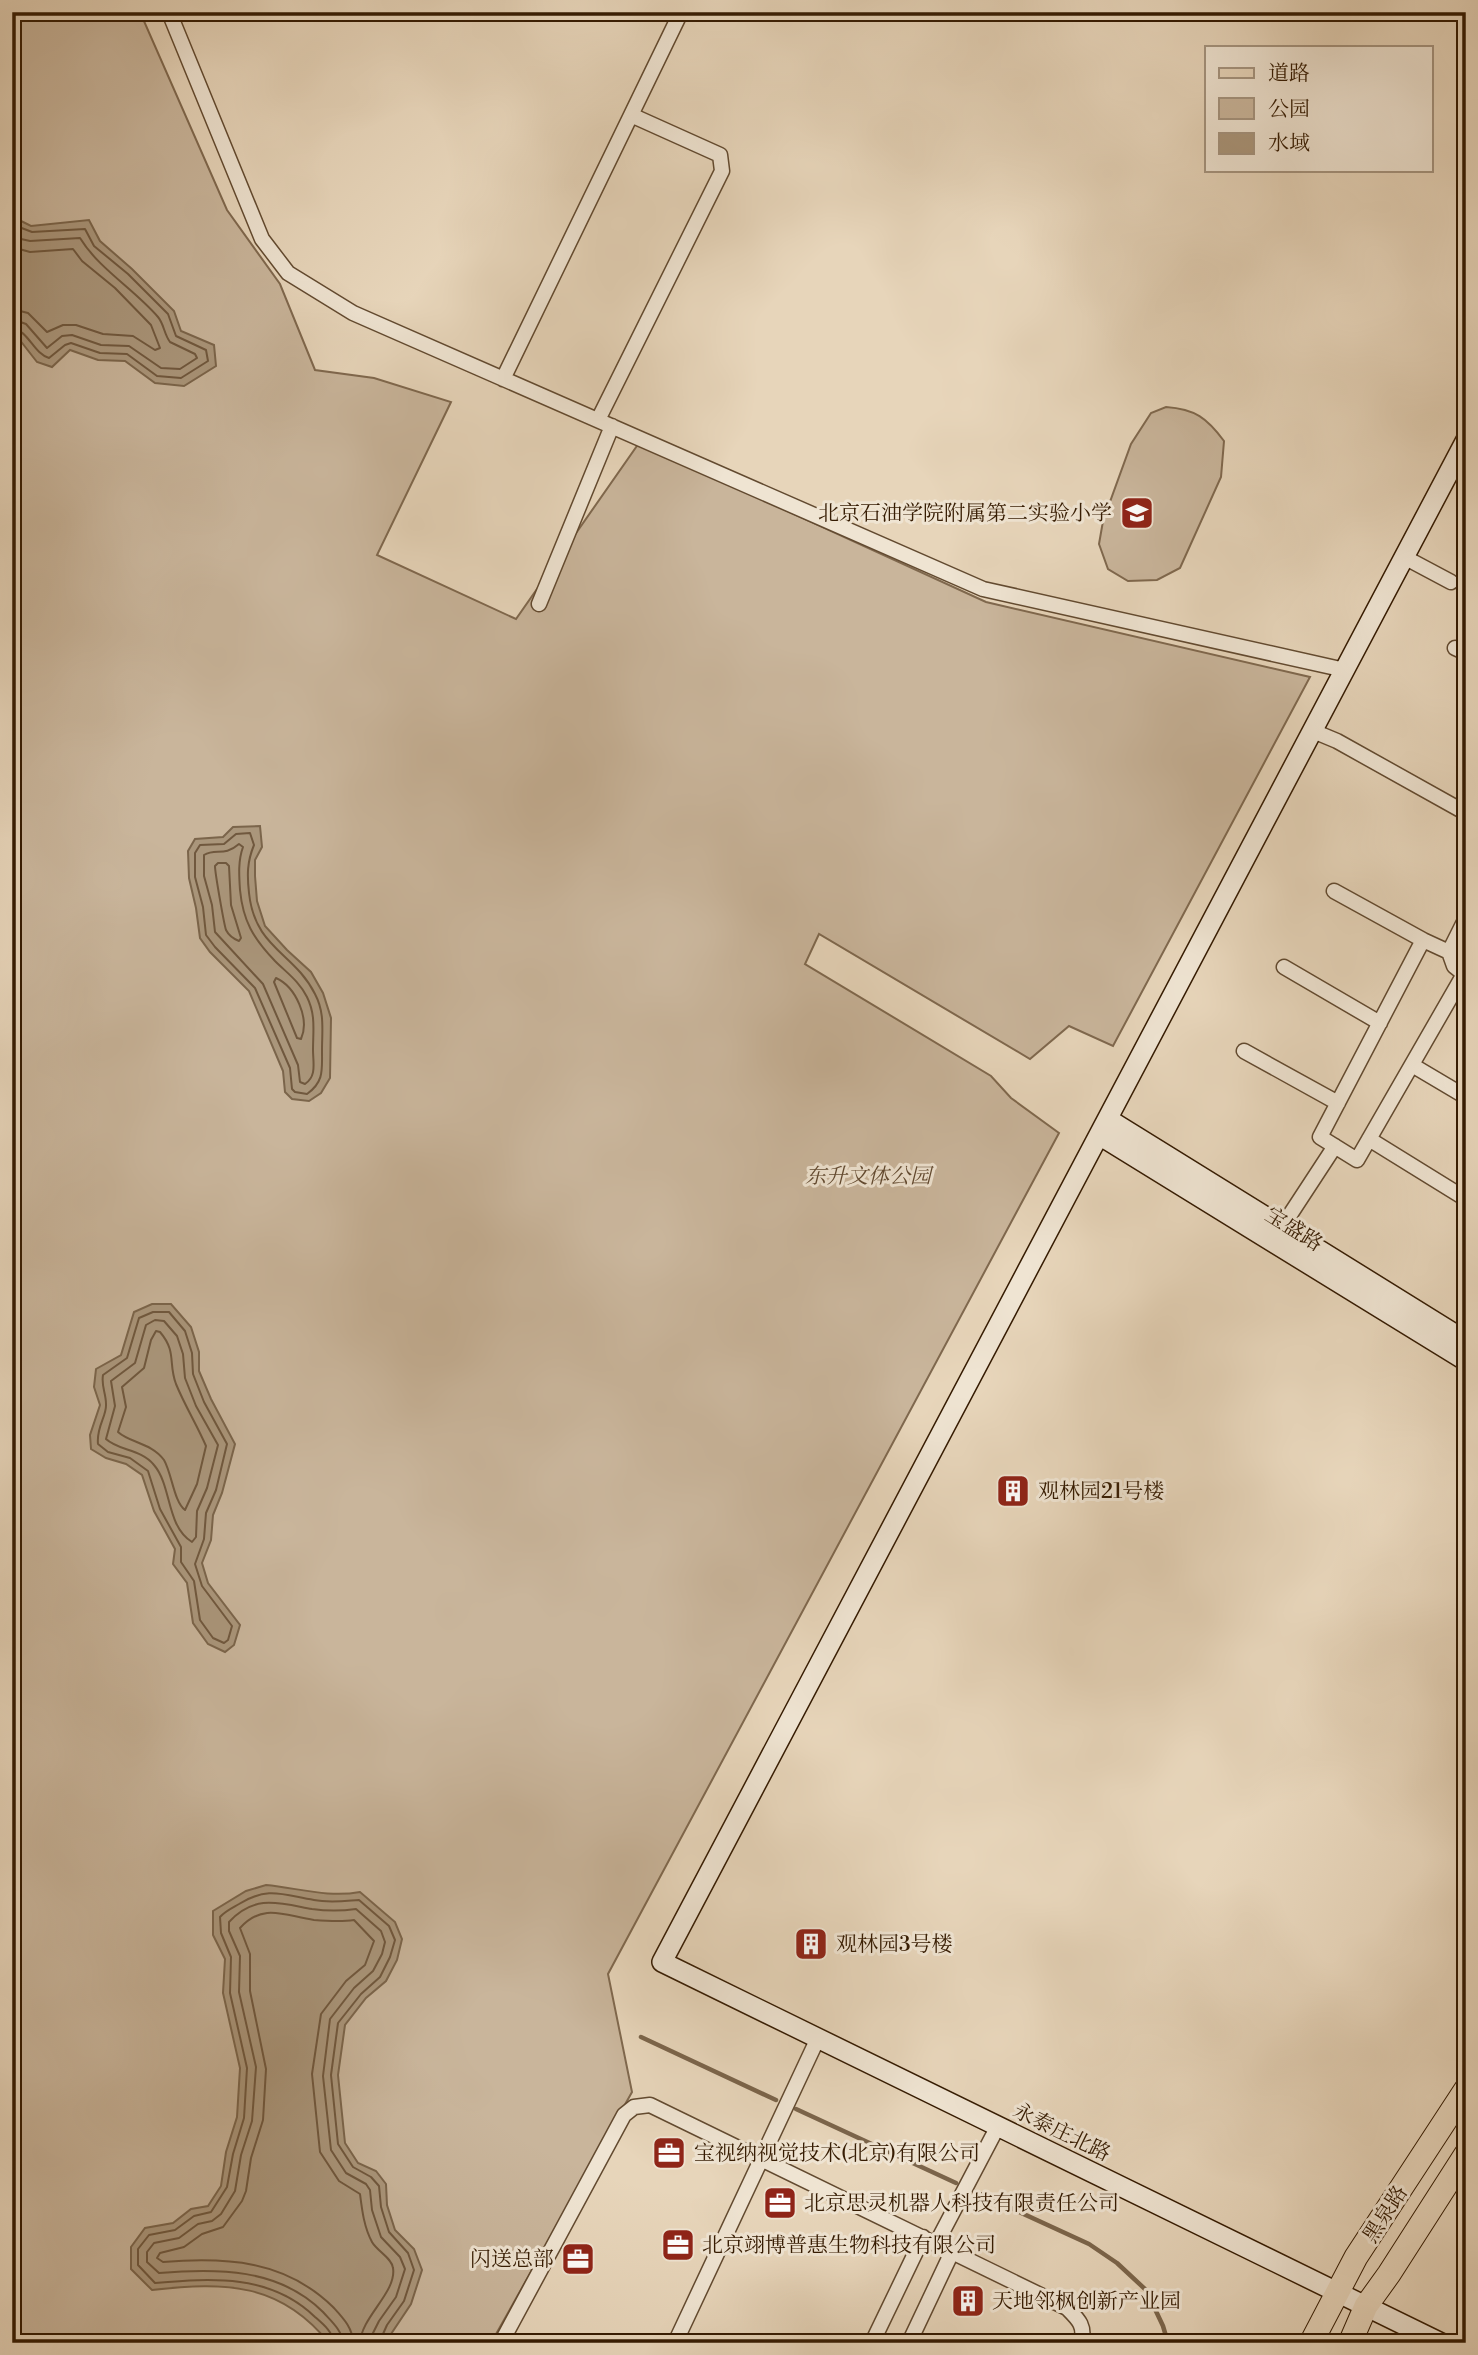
<svg xmlns="http://www.w3.org/2000/svg" width="1478" height="2355" font-family="'Libre Bodoni','Noto Serif SC',serif">
  <rect width="100%" height="100%" fill="#e7d5ba"/>
  <filter id="stains"><feTurbulence type="fractalNoise" baseFrequency=".00286" numOctaves="4"/><feColorMatrix values="0 0 0 0 .2 0 0 0 0 .09 0 0 0 0 .02 0 0 0 .5 -.17"/></filter>
  <radialGradient id="worn" r=".72"><stop offset=".6" stop-color="#630" stop-opacity="0"/><stop offset="1" stop-color="#630" stop-opacity=".3"/></radialGradient>
  <path fill="#c9b59b" stroke="#7f684e" stroke-width="2" d="M 12,12 L 140,12 L 227,210 L 280,284 L 315,370 L 374,378 L 451,402 L 377,555 L 516,619 L 639,443 L 986,602 L 1310,677 L 1113,1046 L 1069,1026 L 1030,1059 L 819,934 L 805,964 L 991,1076 L 1011,1098 L 1059,1133 L 608,1974 L 632,2092 L 491,2343 L 12,2343 Z
    M 1166,407 C 1195,409 1207,418 1224,441 L 1221,477 L 1180,568 L 1157,580 L 1128,581 L 1108,569 L 1099,544 L 1103,521 L 1131,444 L 1151,413 Z"/>
  <path fill="#aa967b" stroke="#7b654b" stroke-width="2" d="M 17,219 L 31,226 L 89,220 L 100,241 L 132,269 L 174,311 L 181,331 L 214,345 L 216,366 L 184,386 L 155,383 L 125,361 L 98,360 L 70,350 L 52,367 L 37,362 L 12,330 L 12,224 Z
    M 260,826 L 262,847 L 255,860 L 255,876 L 257,901 L 265,926 L 287,950 L 311,972 L 323,993 L 331,1018 L 330,1078 L 321,1093 L 309,1101 L 292,1099 L 285,1092 L 283,1071 L 249,991 L 210,952 L 200,938 L 196,908 L 189,878 L 188,851 L 195,839 L 223,837 L 233,827 Z
    M 152,1304 L 171,1304 L 191,1327 L 199,1352 L 199,1371 L 211,1399 L 235,1444 L 222,1493 L 213,1515 L 211,1540 L 202,1563 L 208,1583 L 240,1625 L 234,1645 L 225,1652 L 208,1644 L 193,1623 L 187,1583 L 173,1564 L 175,1549 L 154,1511 L 142,1475 L 126,1464 L 106,1458 L 91,1449 L 90,1435 L 100,1405 L 94,1387 L 96,1369 L 121,1355 L 134,1312 Z
    M 266,1885 C 298,1888 328,1898 360,1892 L 395,1922 L 402,1939 L 397,1960 L 386,1981 L 366,1998 L 345,2025 L 338,2075 L 345,2143 L 358,2163 L 376,2171 L 386,2184 L 387,2205 L 395,2230 L 414,2249 L 422,2270 L 411,2304 L 385,2343 L 329,2343 C 280,2282 225,2282 152,2290 L 131,2269 L 131,2247 L 145,2228 L 173,2223 L 191,2209 L 208,2206 L 221,2186 L 226,2152 L 237,2117 L 240,2068 L 223,1993 L 225,1959 L 213,1935 L 213,1911 L 246,1891 Z"/>
  <g fill="none" stroke-linecap="round" stroke-linejoin="round">
    <path stroke="#70583e" stroke-width="2" d="M 12,228 L 19,227 L 32,232 L 85,229 L 94,246 L 128,274 L 168,314 L 176,336 L 206,350 L 208,361 L 181,378 L 157,376 L 127,354 L 100,353 L 71,343 L 65,345 L 49,358 C 33,353 29,331 12,328
      M 12,237 L 30,241 L 80,238 C 99,269 134,289 158,317 C 164,324 164,334 170,342 L 195,354 L 197,358 L 180,369 L 161,368 L 129,346 L 101,345 L 72,335 L 62,336 L 47,348 L 26,324 L 12,319
      M 12,247 L 30,252 L 73,249 L 82,261 L 115,288 L 151,325 L 160,348 L 155,350 L 133,336 L 103,334 L 76,325 L 63,325 L 47,332 L 28,313 L 12,309
      M 250,833 L 254,845 C 247,862 247,875 249,893 C 255,949 294,952 315,994 C 325,1013 322,1030 322,1051 C 322,1070 324,1082 307,1094 L 295,1092 L 292,1089 L 290,1068 L 255,988 L 215,947 L 206,935 L 203,907 L 195,877 L 195,853 L 200,845 L 224,844 L 236,834 Z
      M 239,844 L 243,847 C 238,861 239,875 240,890 C 243,921 253,938 275,961 C 287,973 299,981 307,997 C 316,1015 313,1031 313,1050 C 313,1063 317,1076 305,1084 L 300,1082 L 298,1065 L 263,984 L 215,932 L 212,905 L 204,876 L 204,855 C 216,848 224,857 239,844 Z
      M 218,863 L 226,863 L 229,866 L 231,905 L 241,938 L 239,941 C 234,939 229,936 226,930 C 224,924 215,873 215,866 Z
      M 276,978 C 296,987 310,1019 301,1039 L 297,1038 L 274,982 Z
      M 153,1312 L 169,1312 L 185,1331 L 192,1353 L 193,1374 L 204,1402 L 227,1444 L 216,1490 L 206,1513 L 204,1539 L 195,1564 L 202,1586 L 232,1626 L 228,1640 L 224,1643 L 213,1638 L 200,1620 L 194,1581 L 181,1562 L 181,1547 L 160,1509 L 148,1471 L 130,1458 L 108,1452 L 98,1444 C 96,1427 107,1416 106,1404 C 106,1393 101,1386 103,1375 L 127,1358 L 139,1318 Z
      M 155,1320 L 164,1321 L 177,1336 L 183,1354 L 185,1378 L 196,1406 L 218,1445 L 207,1488 L 197,1511 L 196,1537 L 192,1542 C 166,1526 172,1486 154,1465 C 141,1449 119,1451 106,1439 L 115,1406 L 111,1381 L 135,1363 L 146,1325 Z
      M 156,1331 L 160,1332 C 177,1352 168,1363 176,1384 C 185,1406 197,1425 206,1446 L 197,1484 L 185,1510 C 174,1502 172,1474 164,1460 C 152,1443 130,1443 118,1432 L 126,1407 L 122,1387 L 144,1368 L 151,1340 Z
      M 334,2343 C 333,2332 323,2324 315,2317 C 271,2274 212,2278 155,2283 L 138,2265 L 138,2249 L 149,2235 L 175,2230 L 194,2216 L 211,2212 L 227,2187 L 233,2154 L 244,2118 L 247,2068 L 230,1993 L 231,1957 L 221,1933 L 220,1917 C 225,1911 232,1908 239,1904 C 268,1886 283,1895 314,1900 C 329,1903 344,1901 359,1900 L 389,1926 L 395,1940 L 390,1957 L 380,1977 L 361,1994 L 338,2023 L 331,2075 L 338,2144 L 353,2167 L 371,2177 L 379,2186 L 381,2207 L 389,2232 L 408,2253 L 414,2270 L 404,2301 L 387,2325 L 379,2343
      M 343,2343 C 342,2330 331,2321 323,2312 C 279,2268 217,2268 159,2273 L 147,2262 L 147,2252 L 154,2243 L 179,2238 L 198,2224 L 212,2221 L 221,2214 L 235,2191 L 241,2155 L 252,2121 L 256,2067 L 239,1992 L 240,1956 L 229,1931 L 229,1922 C 255,1894 279,1903 312,1909 C 326,1911 342,1911 356,1909 L 381,1931 L 385,1942 L 382,1954 L 373,1971 L 354,1988 L 330,2019 L 323,2076 L 331,2150 L 346,2173 L 366,2184 L 370,2190 L 372,2210 L 381,2237 L 400,2257 L 405,2269 L 396,2297 L 379,2321 L 372,2335 L 371,2343
      M 353,2343 C 353,2328 343,2318 333,2307 C 285,2260 226,2257 163,2262 L 157,2258 L 160,2253 L 184,2247 L 202,2234 L 223,2227 L 242,2201 L 246,2191 L 251,2158 L 263,2120 L 266,2069 L 250,1991 L 250,1954 L 240,1928 C 264,1902 285,1916 314,1920 C 327,1921 341,1922 354,1920 L 374,1941 L 365,1965 L 346,1981 L 321,2014 L 312,2074 L 320,2152 L 339,2181 L 360,2194 C 362,2210 364,2227 372,2242 C 377,2251 392,2258 393,2268 C 397,2292 361,2317 360,2343"/>
    <path stroke="#7b654b" stroke-width="4.5" d="M 641,2037 L 776,2100
      M 796,2109 L 956,2183
      M 976,2192 L 1089,2244 L 1117,2263 L 1146,2290 L 1163,2326 L 1168,2343"/>
    <defs>
      <path id="street" d="M 169,12 L 262,239 L 288,273 L 353,313 L 983,589 L 1345,670
        M 503,379 L 681,12
        M 598,420 L 722,171 L 720,155 L 631,115
        M 1404,557 L 1451,582
        M 539,604 L 612,426
        M 1455,648 L 1466,653
        M 1313,731 L 1337,741 L 1466,813
        M 1334,891 L 1423,940
        M 1449,952 L 1423,940 L 1320,1137 L 1357,1160 L 1464,974 L 1454,966 L 1449,952 L 1466,918
        M 1284,967 L 1380,1023
        M 1244,1051 L 1338,1103
        M 1412,1065 L 1466,1097
        M 1369,1139 L 1466,1199
        M 1282,1227 L 1335,1146
        M 936,2244 L 998,2126
        M 501,2343 L 624,2115 L 634,2107 L 650,2105 L 1067,2308 C 1078,2319 1086,2326 1081,2343
        M 675,2343 L 818,2038
        M 872,2343 L 923,2237
        M 909,2343 L 952,2252"/>
      <path id="secondary" d="M 1108,1119 L 1466,1341
        M 1099,1135 L 1466,1361
        M 1441,2343 L 662,1962 L 1466,440"/>
      <path id="primary" d="M 1311,2343 L 1356,2257 L 1466,2089
        M 1350,2343 L 1366,2306 L 1389,2274 L 1466,2154"/>
    </defs>
    <use href="#street" stroke="#624a30" stroke-width="17"/>
    <use href="#secondary" stroke="#351b02" stroke-width="22"/>
    <use href="#primary" stroke="#351b02" stroke-width="25"/>
    <use href="#street" stroke="#efe4d2" stroke-width="14"/>
    <use href="#secondary" stroke="#efe4d2" stroke-width="19"/>
    <use href="#primary" stroke="#e7d5ba" stroke-width="23"/>
  </g>
  <defs>
    <symbol id="school-square" viewBox="-11 -11 22 22"><rect x="-9" y="-9" width="18" height="18" rx="4" fill="#8f2418" stroke="#efe4d2"/><path d="M0-5L7-2L0 1L-7-2ZM-4 1L0 2.5L4 1V4Q0 6-4 4Z" fill="#fff"/></symbol>
    <symbol id="building-square" viewBox="-11 -11 22 22"><rect x="-9" y="-9" width="18" height="18" rx="4" fill="#8f2418" stroke="#efe4d2"/><path d="M-4-6H4V6H1V3H-1V6H-4ZM-2.5-4.3h1.7v1.8h-1.7ZM.8-4.3h1.7v1.8H.8ZM-2.5-1h1.7V.8h-1.7ZM.8-1h1.7V.8H.8Z" fill="#fff"/></symbol>
    <symbol id="office-square" viewBox="-11 -11 22 22"><rect x="-9" y="-9" width="18" height="18" rx="4" fill="#8f2418" stroke="#efe4d2"/><path d="M-6-3h4V-5.5h4V-3h4V5H-6ZM-1-4.5V-3h2v-1.5ZM-6 0V1H6V0Z" fill="#fff"/></symbol>
  </defs>
  <g fill-rule="evenodd">
    <use href="#school-square" x="1118" y="494" width="38" height="38"/>
    <use href="#building-square" x="994" y="1472" width="38" height="38"/>
    <use href="#building-square" x="792" y="1925" width="38" height="38"/>
    <use href="#office-square" x="650" y="2134" width="38" height="38"/>
    <use href="#office-square" x="761" y="2184" width="38" height="38"/>
    <use href="#office-square" x="659" y="2226" width="38" height="38"/>
    <use href="#office-square" x="559" y="2240" width="38" height="38"/>
    <use href="#building-square" x="949" y="2282" width="38" height="38"/>
  </g>
  <g text-anchor="middle" stroke-width="6" stroke-linejoin="round" paint-order="stroke">
    <g font-size="21" fill="#351b02" stroke="#efe4d2" text-anchor="start">
      <text x="1112" y="520" text-anchor="end">北京石油学院附属第二实验小学</text>
      <text x="1038" y="1498">观林园21号楼</text>
      <text x="836" y="1951">观林园3号楼</text>
      <text x="694" y="2160">宝视纳视觉技术(北京)有限公司</text>
      <text x="804" y="2210">北京思灵机器人科技有限责任公司</text>
      <text x="702" y="2252">北京翊博普惠生物科技有限公司</text>
      <text x="554" y="2266" text-anchor="end">闪送总部</text>
      <text x="992" y="2308">天地邻枫创新产业园</text>
    </g>
    <g font-size="21" font-style="italic" fill="#614930" stroke="#efe4d2">
      <text x="868" y="1183">东升文体公园</text>
    </g>
    <g font-size="21" fill="#351b02" stroke="#efe4d2">
      <text transform="translate(1294 1229) rotate(32)" y="7">宝盛路</text>
      <text transform="translate(1062 2132) rotate(26)" y="7">永泰庄北路</text>
      <text transform="translate(1385 2214) rotate(-57)" y="7">黑泉路</text>
    </g>
  </g>
  <rect width="1478" height="2355" fill="none" stroke="#e7d5ba" stroke-width="42"/>
  <rect x="14" y="14" width="1450" height="2327" fill="none" stroke="#351b02" stroke-width="3.5"/>
  <rect x="21" y="21" width="1436" height="2313" fill="none" stroke="#351b02" stroke-width="2"/>
  <rect x="1205" y="46" width="228" height="126" fill="#efe4d2" stroke="#a5947f" stroke-width="2"/>
  <rect x="1219" y="68" width="35" height="10" fill="#e7d5ba" stroke="#a5947f" stroke-width="2"/>
  <text x="1268" y="80" font-size="21" fill="#351b02">道路</text>
  <rect x="1219" y="98" width="35" height="21" fill="#c9b59b" stroke="#a5947f" stroke-width="2"/>
  <text x="1268" y="116" font-size="21" fill="#351b02">公园</text>
  <rect x="1219" y="133" width="35" height="21" fill="#aa967b" stroke="#a5947f" stroke-width="2"/>
  <text x="1268" y="150" font-size="21" fill="#351b02">水域</text>
  <rect width="100%" height="100%" filter="url(#stains)"/>
  <rect width="100%" height="100%" fill="url(#worn)"/>
</svg>
